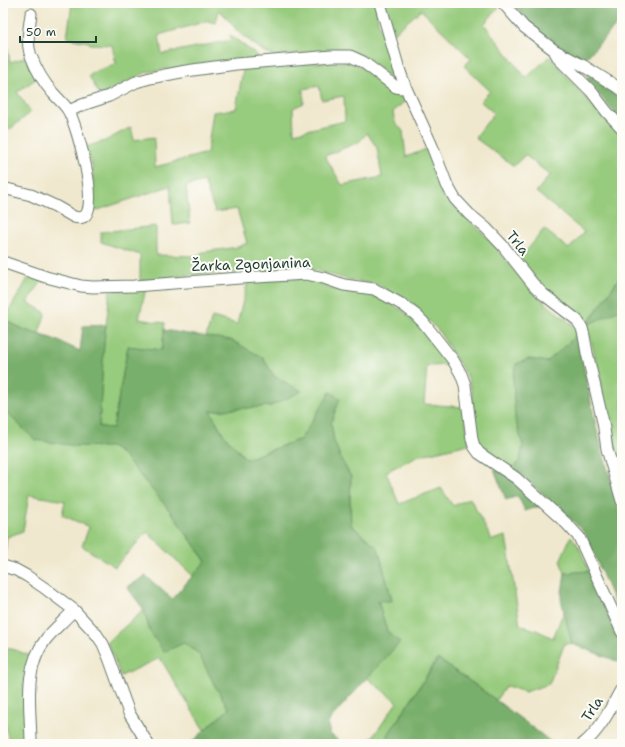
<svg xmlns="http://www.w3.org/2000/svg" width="625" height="747" font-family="'Shantell Sans',sans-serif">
  <rect width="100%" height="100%" fill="#fdfcf7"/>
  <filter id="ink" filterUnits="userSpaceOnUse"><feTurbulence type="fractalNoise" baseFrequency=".025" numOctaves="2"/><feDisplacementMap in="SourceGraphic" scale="8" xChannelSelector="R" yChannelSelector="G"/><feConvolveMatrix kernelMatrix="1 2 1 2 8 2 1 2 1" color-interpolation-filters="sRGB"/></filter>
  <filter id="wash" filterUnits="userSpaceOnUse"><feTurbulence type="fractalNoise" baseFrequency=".012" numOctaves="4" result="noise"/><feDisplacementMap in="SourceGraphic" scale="16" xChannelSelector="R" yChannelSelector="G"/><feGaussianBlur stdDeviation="0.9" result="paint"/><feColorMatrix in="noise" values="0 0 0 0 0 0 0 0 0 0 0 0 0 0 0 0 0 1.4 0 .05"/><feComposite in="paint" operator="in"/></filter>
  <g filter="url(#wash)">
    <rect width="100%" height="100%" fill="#f0e8ce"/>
    <path fill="#97cb7d" stroke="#5b8458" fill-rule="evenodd" d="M 72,3 L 375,3 L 376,5 L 378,21 L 398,79 L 397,83 L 395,82 L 362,55 L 350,51 L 332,50 L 275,56 L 266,53 L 239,33 L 226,17 L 219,10 L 216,23 L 207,21 L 159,35 L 162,54 L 231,40 L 230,35 L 258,56 L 259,59 L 176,68 L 147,72 L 100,96 L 89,76 L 96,71 L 116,64 L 112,45 L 90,44 L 89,42 L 67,38 Z
      M 384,3 L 497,3 L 500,6 L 484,24 L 526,78 L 550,56 L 601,116 L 622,133 L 622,274 L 587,324 L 622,309 L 622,480 L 610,437 L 602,385 L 587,325 L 542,287 L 520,259 L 544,229 L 569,249 L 584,232 L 536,192 L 550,175 L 525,155 L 514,166 L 475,138 L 494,113 L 480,101 L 490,91 L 464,66 L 471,59 L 421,10 L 394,33 Z
      M 3,42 L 7,43 L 10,62 L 27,57 L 36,79 L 17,92 L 31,112 L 9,130 L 3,125 Z
      M 345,62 L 356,65 L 363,68 L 377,79 L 394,90 L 402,93 L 405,101 L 393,112 L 395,122 L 403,131 L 406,157 L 429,148 L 433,169 L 447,199 L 486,236 L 508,263 L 538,297 L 570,323 L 575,329 L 577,335 L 547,362 L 529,359 L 513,377 L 515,419 L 523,445 L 520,460 L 513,468 L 485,451 L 480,445 L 476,437 L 472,393 L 468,378 L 438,330 L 419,312 L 379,285 L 350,280 L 310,269 L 187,275 L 140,281 L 140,255 L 101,242 L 101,232 L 156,226 L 156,255 L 196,256 L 203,252 L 238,247 L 247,243 L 237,209 L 215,212 L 204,181 L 186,186 L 190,223 L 173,225 L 170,186 L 92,212 L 94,193 L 92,165 L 85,147 L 105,141 L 131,127 L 134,140 L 154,137 L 155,167 L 207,153 L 213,112 L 236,109 L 243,70 L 278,64 ZM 319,86 L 322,100 L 344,96 L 345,121 L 294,133 L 293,108 L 304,103 L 303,89 ZM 367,133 L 377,148 L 382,177 L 342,185 L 325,156 L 359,142 Z
      M 30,275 L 42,281 L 27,302 L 46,313 L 38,335 L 25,330 L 4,319 Z
      M 305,278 L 336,290 L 373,295 L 402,310 L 416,323 L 453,365 L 427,366 L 424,404 L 464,407 L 469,444 L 417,456 L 386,472 L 399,504 L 441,488 L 453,506 L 470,498 L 492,540 L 506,536 L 520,625 L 536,630 L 553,638 L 564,611 L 572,644 L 565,643 L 549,684 L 525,692 L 506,686 L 496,700 L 467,679 L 437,659 L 382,744 L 368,744 L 397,702 L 367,678 L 400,642 L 387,631 L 378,600 L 392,600 L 378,548 L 351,525 L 350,501 L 351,477 L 341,459 L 334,441 L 331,423 L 339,398 L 330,392 L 301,439 L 246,459 L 224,435 L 210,411 L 271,406 L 275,377 L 262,357 L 206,337 L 212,317 L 237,324 L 248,281 Z
      M 146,288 L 139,319 L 165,323 L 164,330 L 162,351 L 128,346 L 113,428 L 99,427 L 104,342 L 110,291 Z
      M 3,409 L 8,414 L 76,446 L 111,447 L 122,454 L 171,512 L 206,562 L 193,576 L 147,532 L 115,567 L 82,546 L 89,527 L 62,515 L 65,501 L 29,495 L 23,531 L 7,537 L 4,563 L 3,562 Z
      M 571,536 L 578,545 L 589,571 L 565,573 L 560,561 Z
      M 622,595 L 622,623 L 612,597 Z
      M 144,610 L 150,632 L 184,643 L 199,654 L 214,684 L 229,709 L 204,730 L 160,658 L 121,676 L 107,642 Z
      M 3,647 L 15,650 L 31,656 L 27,669 L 24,684 L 25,744 L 10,744 L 3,718 Z"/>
    <path fill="#79af6c" stroke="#4c7650" d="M 512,3 L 622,3 L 622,19 L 585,59 L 552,45 L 529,22 Z
      M 590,75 L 622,100 L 622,122 L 586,79 Z
      M 622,274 L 622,309 L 587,325 Z
      M 3,319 L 25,330 L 54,339 L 80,351 L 83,326 L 106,325 L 104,342 L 99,427 L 113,428 L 128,346 L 162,350 L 164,330 L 194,335 L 231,340 L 262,357 L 275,377 L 302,391 L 271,406 L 210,411 L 224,435 L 246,459 L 301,439 L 330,392 L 340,398 L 331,423 L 334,441 L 341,459 L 351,477 L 350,501 L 351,525 L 378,548 L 392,601 L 378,601 L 387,631 L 400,642 L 331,718 L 328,724 L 330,734 L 343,744 L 189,744 L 229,709 L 214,684 L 199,654 L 184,643 L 164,652 L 150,632 L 144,610 L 127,587 L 146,576 L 172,599 L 206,561 L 171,512 L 122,454 L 111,447 L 76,446 L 35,440 L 3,409 Z
      M 577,335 L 597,431 L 621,518 L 622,526 L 622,595 L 612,597 L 586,535 L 574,522 L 513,468 L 520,460 L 523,445 L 515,419 L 513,377 L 516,364 L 529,359 L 547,362 Z
      M 494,469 L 513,479 L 541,506 L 525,511 L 518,496 L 506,500 Z
      M 589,571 L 622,648 L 622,663 L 572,644 L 561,599 L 565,573 Z
      M 438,659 C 476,685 514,713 551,742 L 546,744 L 382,744 Z"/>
  </g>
  <g filter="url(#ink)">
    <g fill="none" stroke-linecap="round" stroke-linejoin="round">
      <defs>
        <path id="street" d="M 380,3 L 398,66 L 405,86 L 432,146 L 447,185 L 455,199 L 469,214 L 486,228 L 503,246 L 533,284 L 543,294 L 577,320 L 582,328 L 584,336 L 587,353 L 603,422 L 607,449 L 622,501
          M 503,3 L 524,27 L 554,50 L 582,65 L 622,90
          M 555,52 L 559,59 L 591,91 L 607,112 L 622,128
          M 69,111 L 82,105 L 109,96 L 136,82 L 150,78 L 186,71 L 236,64 L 332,56 L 350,56 L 363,62 L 396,87 L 400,88 L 405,86
          M 3,188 L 31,195 L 55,206 L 74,217 C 77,218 80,218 83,217 C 101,209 77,126 69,112 C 66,105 58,99 53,93 C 44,83 36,69 31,56 C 26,43 29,28 31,14
          M 3,262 L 46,277 L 81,286 L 93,287 L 134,286 L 240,278 L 306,274 L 324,278 L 344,285 L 374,289 L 403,305 L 416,315 L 423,322 L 453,360 L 461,374 L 465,385 L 472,439 L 474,446 L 479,453 L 516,478 L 567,524 L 579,537 L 622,632
          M 3,566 L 16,570 L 27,576 L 46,589 L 74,610 L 97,635 L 103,644 L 109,658 L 129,713 L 148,744
          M 31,744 C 31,708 22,670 46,639 C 54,629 65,620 74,610
          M 583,744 C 601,730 611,707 622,688"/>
      </defs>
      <use href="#street" stroke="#68796a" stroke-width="13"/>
      <use href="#street" stroke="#fff" stroke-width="11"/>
    </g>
  </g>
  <g text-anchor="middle" stroke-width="4" stroke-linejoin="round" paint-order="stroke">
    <g font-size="14" fill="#1f3d34" stroke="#fdfcf7">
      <text transform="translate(518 243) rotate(51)" y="5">Trla</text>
      <text transform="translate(251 264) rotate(-2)" y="5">Žarka Zgonjanina</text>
      <text transform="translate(592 709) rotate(-57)" y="5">Trla</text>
    </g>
  </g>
  <rect width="625" height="747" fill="none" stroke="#fdfcf7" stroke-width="16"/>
  <path d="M20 36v6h76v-6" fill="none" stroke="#1f3d34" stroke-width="2"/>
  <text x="26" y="36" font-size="12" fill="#1f3d34" stroke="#fdfcf7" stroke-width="3" paint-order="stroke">50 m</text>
</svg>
